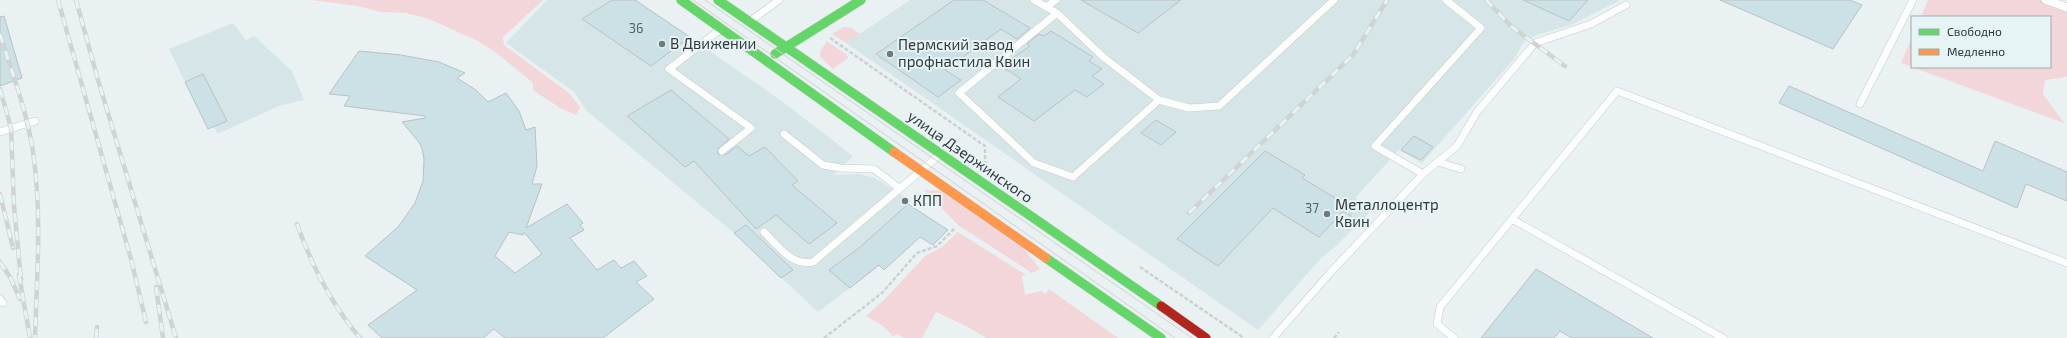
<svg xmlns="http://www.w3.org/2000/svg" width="2067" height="338" font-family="'Exo 2',sans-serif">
  <rect width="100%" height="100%" fill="#eaf1f2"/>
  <path fill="#d6e6e8" d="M 547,0 L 636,0 L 783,102 L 853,156 L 834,175 L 859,174 L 875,178 L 911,201 L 908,205 L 948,230 L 933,245 L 920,237 L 884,270 L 879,266 L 818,312 L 734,233 L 587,111 L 574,92 L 506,43 Z
    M 910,0 L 1618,0 L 1619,1 L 1571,25 L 1537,35 L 1524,42 L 1514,59 L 1422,163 L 1399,150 L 1355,198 L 1373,209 L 1335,247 L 1322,257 L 1258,330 L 846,43 Z
    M 233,23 L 246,40 L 254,36 L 292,71 L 304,100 L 279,106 L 218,134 L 214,127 L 208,129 L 169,49 Z"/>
  <path fill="#f3d6d9" d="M 311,0 L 543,0 L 503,37 L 504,45 L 569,93 L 580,107 L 576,115 L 560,108 L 533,90 L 533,83 L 498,54 L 478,41 L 429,19 L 406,13 L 381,12 L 358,6 Z
    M 1928,0 L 2039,0 L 2067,10 L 2067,77 L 2045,80 L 2043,94 L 2064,123 L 1901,63 L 1912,37 L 1912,67 L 2050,67 L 2050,17 L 1921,17 Z
    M 843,27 L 851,28 L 860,34 L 846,43 L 832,34 Z
    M 827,41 L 847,55 L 848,58 L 833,69 L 820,57 L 820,52 Z
    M 924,190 L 943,191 L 1025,250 L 1040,269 L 1032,273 L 958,225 Z
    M 958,232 L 1026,275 L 1022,276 L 1025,295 L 1041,291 L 1045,294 L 1049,289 L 1118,338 L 987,338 L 966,326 L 936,312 L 922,338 L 904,338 L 898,334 L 893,336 L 883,326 L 866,316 L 886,298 L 925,256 L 942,247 Z"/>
  <path fill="#cbe1e5" stroke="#bbc1c2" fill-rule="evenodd" d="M 612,0 L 635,0 L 690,37 L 651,66 L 582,19 Z
    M 954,0 L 983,0 L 1030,28 L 1017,39 L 1001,29 L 945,70 L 961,80 L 938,97 L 876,54 Z
    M 1081,0 L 1181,0 L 1138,33 Z
    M 1523,0 L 1588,0 L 1569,21 Z
    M 1720,0 L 1850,0 L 1862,5 L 1833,49 Z
    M 4,16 L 22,78 L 0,86 L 0,17 Z
    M 1051,31 L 1093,57 L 1089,61 L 1102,69 L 1092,76 L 1104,84 L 1087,97 L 1075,90 L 1034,121 L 998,97 L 1021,79 L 1001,66 L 1030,46 L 1027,44 L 1039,34 L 1044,36 Z
    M 359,51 L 401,55 L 439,62 L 465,73 L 457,78 L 476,90 L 488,102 L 506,93 L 519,111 L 526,130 L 535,127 L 537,166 L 532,184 L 542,184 L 526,228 L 567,204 L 583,223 L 580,225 L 584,230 L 570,238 L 597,270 L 614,260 L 621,268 L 634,261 L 647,276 L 636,282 L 654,299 L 603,338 L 505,338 L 494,329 L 483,338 L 382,338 L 368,325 L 417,290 L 365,256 L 398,227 L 415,203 L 423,181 L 424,159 L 422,148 L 418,141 L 402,122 L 425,118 L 425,116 L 344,106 L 350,96 L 329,94 ZM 509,232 L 523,235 L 524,232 L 542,254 L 515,273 L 495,256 Z
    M 203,74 L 227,121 L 208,129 L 185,82 Z
    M 1789,86 L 1983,171 L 1995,141 L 2067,172 L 2067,201 L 2026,184 L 2017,208 L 1779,103 Z
    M 671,90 L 729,139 L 718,149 L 718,154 L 725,155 L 737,146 L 749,156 L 765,147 L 798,181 L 792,185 L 837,223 L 809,244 L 776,215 L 756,229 L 694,161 L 685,167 L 627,116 Z
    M 1156,120 L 1176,132 L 1161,145 L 1141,133 Z
    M 1414,136 L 1433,147 L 1421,160 L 1401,150 Z
    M 1265,151 L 1305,175 L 1302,178 L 1348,206 L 1319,237 L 1273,208 L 1218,266 L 1177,239 Z
    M 908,204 L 948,230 L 933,245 L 920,237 L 884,270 L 879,265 L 850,288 L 829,270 L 859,248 Z
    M 746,225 L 793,270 L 781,278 L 734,233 Z
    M 1536,269 L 1653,338 L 1572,338 L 1560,331 L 1554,338 L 1481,338 Z"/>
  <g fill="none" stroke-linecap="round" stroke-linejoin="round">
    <defs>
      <path id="lane" d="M 1034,0 L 1057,13 L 959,93 L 1034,163 L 1073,177 L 1159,100 L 1189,108 L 1219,106 L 1334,0
        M 1046,7 L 1056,0
        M 1057,13 L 1102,56 L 1159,100
        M 749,22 L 779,0
        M 721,29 L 669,69 L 751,128 L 722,151
        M 1860,104 L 1913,0
        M 0,132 L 35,121
        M 784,134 L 823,165 L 841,168 L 874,169 L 899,188
        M 1438,162 L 1461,169
        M 1423,174 L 1457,146 L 1477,112 L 1535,43 L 1591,24 L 1626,5
        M 764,232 C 778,246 791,266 813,262 L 942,153
        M 0,299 L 3,303
        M 1273,338 L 1330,273 L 1423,174 L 1375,146 L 1481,28 L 1446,0
        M 1454,338 L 1437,324 L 1440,307 L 1512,219
        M 1723,338 L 1512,219 L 1617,91 L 2067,263"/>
      <path id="street" d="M 2041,0 L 2058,0 L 2067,3 L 2067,12 L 2043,3 Z"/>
      <path id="fast" d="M 681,0 L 894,152
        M 718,0 L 1161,306
        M 775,54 L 861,0
        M 1046,258 L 1161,338"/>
      <path id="slow" d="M 894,152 L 1046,258"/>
      <path id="jam" d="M 1161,306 L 1206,338"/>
    </defs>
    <use href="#lane" stroke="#c7cccd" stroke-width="8"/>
    <use href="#street" stroke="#c7cccd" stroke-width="1"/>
    <use href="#fast" stroke="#c7cccd" stroke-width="10"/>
    <use href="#slow" stroke="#c7cccd" stroke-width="10"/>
    <use href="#jam" stroke="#c7cccd" stroke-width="10"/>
    <path stroke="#cdd0d0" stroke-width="2.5" stroke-dasharray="4 2" stroke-linecap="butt" d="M 830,38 L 985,146 L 985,162 L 987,164
      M 1343,211 L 1362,222
      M 1140,267 L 1244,338
      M 824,338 L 882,293 L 917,253 L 937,246 L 955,228
      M 1334,338 L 1339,332"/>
    <use href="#lane" stroke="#fcfdfd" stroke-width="7"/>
    <use href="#street" fill="#fcfdfd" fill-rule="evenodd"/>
    <use href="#fast" stroke="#63d668" stroke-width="9"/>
    <use href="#slow" stroke="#ff974d" stroke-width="9"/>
    <use href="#jam" stroke="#b3261e" stroke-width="9"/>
    <path stroke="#d0d2d3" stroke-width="1" d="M 693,0 L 1175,338
      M 705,0 L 1192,338"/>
    <defs>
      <path id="rail" d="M 58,0 L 132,263 L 146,322
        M 76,0 L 98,80 L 176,338
        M 1486,0 L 1512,27 L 1565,66
        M 0,34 C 12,73 27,111 33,152 C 42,213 37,276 35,338
        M 0,89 L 11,128 L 14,206 L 21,280
        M 0,194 L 13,248
        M 1189,213 L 1353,55 L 1387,0
        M 297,224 C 312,266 331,304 360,338
        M 0,262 L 10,277 L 20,299
        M 19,275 L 30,338
        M 156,287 L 163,338
        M 96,338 L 97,327"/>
    </defs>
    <use href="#rail" stroke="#d0d2d3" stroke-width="4.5"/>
    <use href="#rail" stroke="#e6f4f6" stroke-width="3" stroke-dasharray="9" stroke-linecap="butt"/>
  </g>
  <g fill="#73797a" stroke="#e6f4f6" stroke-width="1.5">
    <circle cx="662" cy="44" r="4"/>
    <circle cx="890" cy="54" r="4"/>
    <circle cx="905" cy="201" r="4"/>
    <circle cx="1327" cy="214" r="4"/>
  </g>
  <g text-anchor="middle" stroke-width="4" stroke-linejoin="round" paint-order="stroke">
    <g font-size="13" fill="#596264">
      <text x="636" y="33">36</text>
      <text x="1312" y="213">37</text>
    </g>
    <g font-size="15" fill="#333839" stroke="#e6f4f6" text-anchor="start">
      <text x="670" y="49">В Движении</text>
      <text x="898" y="50">Пермский завод<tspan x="898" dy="17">профнастила Квин</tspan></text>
      <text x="913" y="206">КПП</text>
      <text x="1335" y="210">Металлоцентр<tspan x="1335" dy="17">Квин</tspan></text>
    </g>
    <g font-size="15" fill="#333839" stroke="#e6f4f6">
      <text transform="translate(970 157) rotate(35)" y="5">улица Дзержинского</text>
    </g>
  </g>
  <rect x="1911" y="16" width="140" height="52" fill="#e6f4f6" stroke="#9ea9aa"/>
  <rect x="1919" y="29" width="20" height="6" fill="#63d668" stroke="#9ea9aa"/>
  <text x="1947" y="36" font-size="12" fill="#333839">Свободно</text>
  <rect x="1919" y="49" width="20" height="6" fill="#ff974d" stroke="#9ea9aa"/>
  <text x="1947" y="56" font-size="12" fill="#333839">Медленно</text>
</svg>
